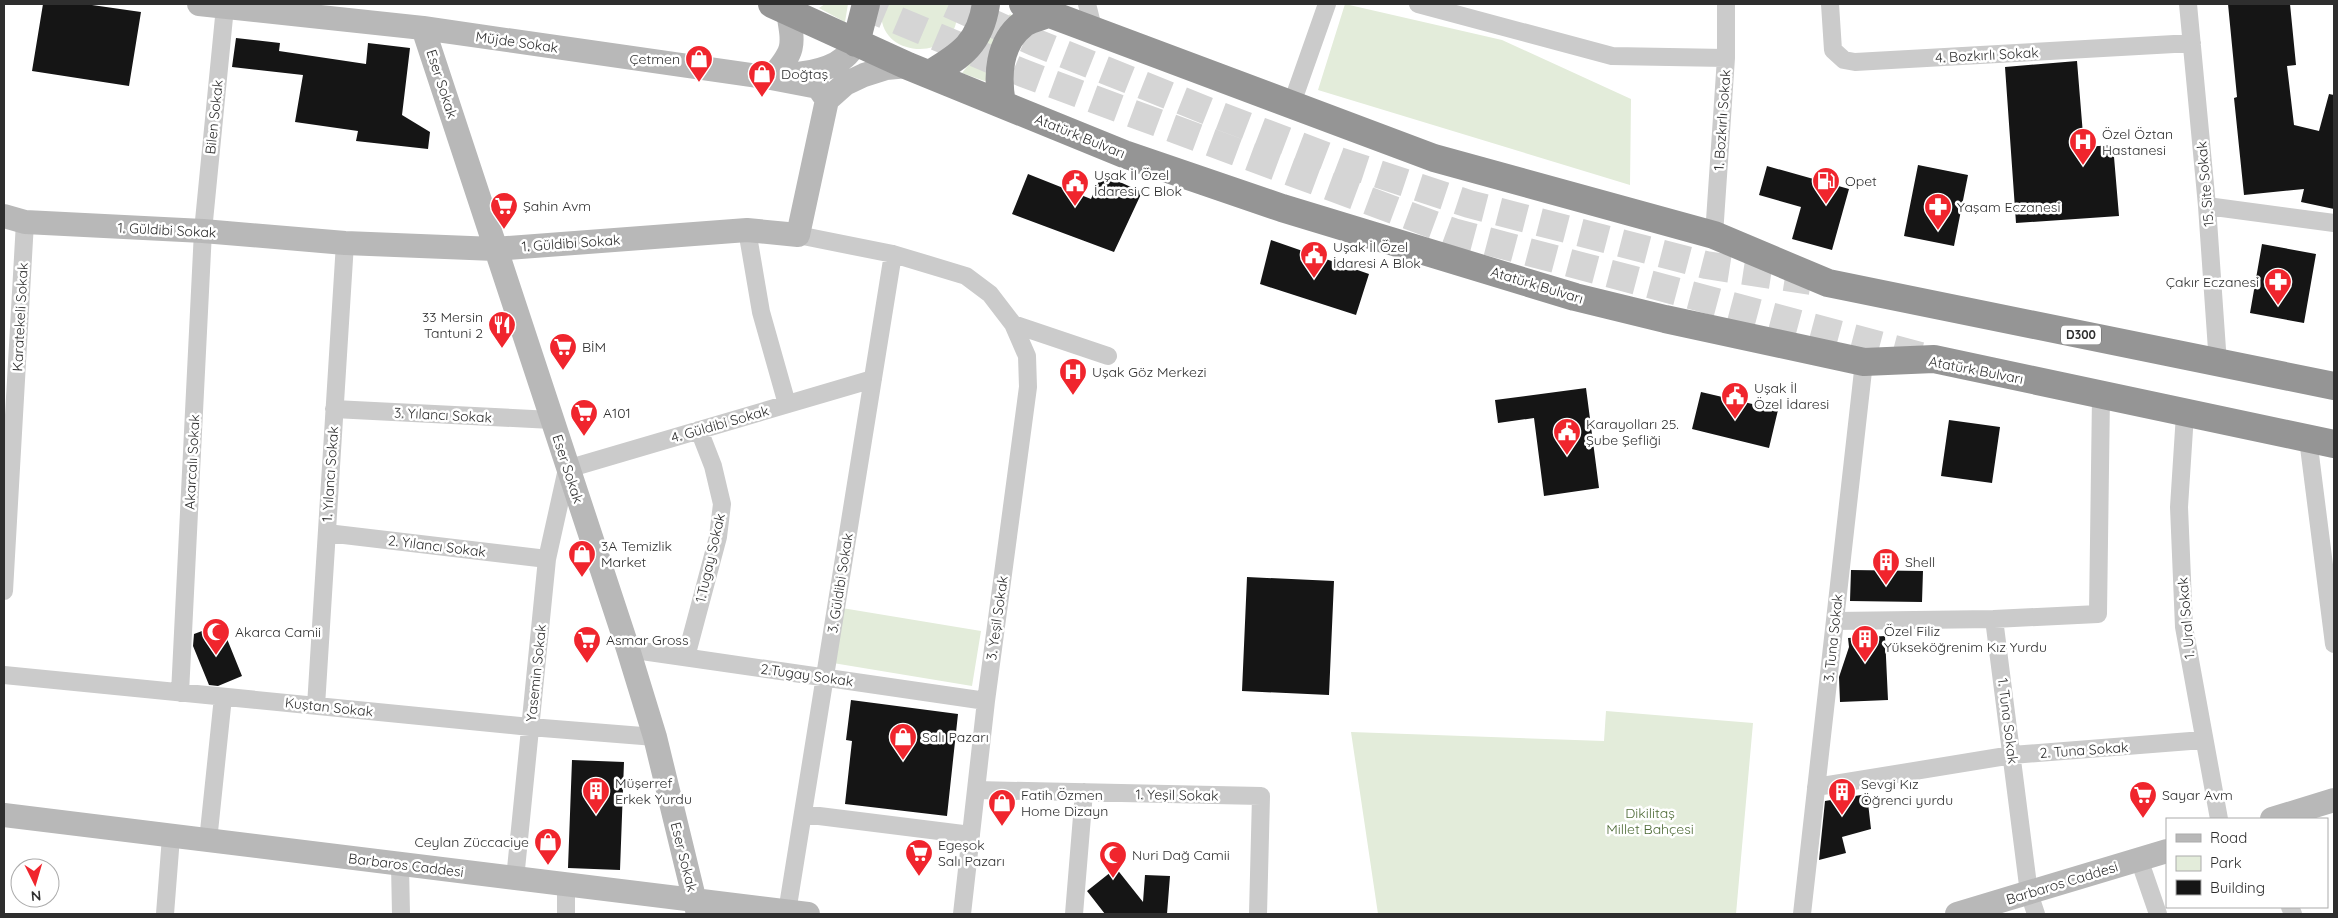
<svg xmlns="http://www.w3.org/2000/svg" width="2338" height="918" font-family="Quicksand,sans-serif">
  <rect width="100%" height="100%" fill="#fff"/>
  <path fill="#e3ecda" d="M 825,4 L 848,4 L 845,22 L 819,8 Z
    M 883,4 L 956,4 C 968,67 868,61 883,4 Z
    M 1345,4 L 1502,40 L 1631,99 L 1630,185 L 1318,90 Z
    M 1010,14 L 1016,18 L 990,83 L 962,73 Z
    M 842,608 L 981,631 L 972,686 L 833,663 Z
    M 1606,711 L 1753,723 L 1736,914 L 1378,914 L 1351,732 L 1604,741 Z"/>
  <path fill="#151515" d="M 43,4 L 85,4 L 141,12 L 129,86 L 32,71 Z
    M 2228,4 L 2290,4 L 2296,65 L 2287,66 L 2294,125 L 2319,131 L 2329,94 L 2334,95 L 2334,209 L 2301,202 L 2304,189 L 2244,195 L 2234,98 L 2237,97 Z
    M 236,38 L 280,43 L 279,51 L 366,64 L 368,43 L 410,48 L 402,115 L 430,132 L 428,149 L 356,141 L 358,131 L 295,122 L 303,75 L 232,67 Z
    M 2077,61 L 2084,147 L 2113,145 L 2119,216 L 2016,223 L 2005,67 Z
    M 1918,165 L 1968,175 L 1954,246 L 1904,236 Z
    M 1767,166 L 1849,189 L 1832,250 L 1792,239 L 1801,207 L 1759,195 Z
    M 1028,174 L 1091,199 L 1102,174 L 1142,192 L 1114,252 L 1012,214 Z
    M 1271,240 L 1369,274 L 1356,315 L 1260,284 Z
    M 2262,244 L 2316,254 L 2304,323 L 2250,313 Z
    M 1586,388 L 1599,488 L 1544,496 L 1534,418 L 1498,423 L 1495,400 Z
    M 1701,392 L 1778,410 L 1769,448 L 1692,429 Z
    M 1949,420 L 2000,427 L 1992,483 L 1941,476 Z
    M 1851,570 L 1923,571 L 1922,602 L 1850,601 Z
    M 1247,577 L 1334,581 L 1329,695 L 1242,691 Z
    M 221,624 L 242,676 L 218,686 L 209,685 L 193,646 L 194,634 Z
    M 1885,636 L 1888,700 L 1840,702 L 1839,677 L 1849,647 L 1848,638 Z
    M 851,700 L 958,714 L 947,816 L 845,804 L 852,741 L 846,740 Z
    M 572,760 L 624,762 L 620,870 L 568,868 Z
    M 1867,794 L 1871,829 L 1842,837 L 1846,853 L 1819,860 L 1825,801 Z
    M 1116,868 L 1143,902 L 1145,875 L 1170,876 L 1167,914 L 1105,914 L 1087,891 Z"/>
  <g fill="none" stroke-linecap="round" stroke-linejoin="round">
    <path stroke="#d5d5d5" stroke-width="28" stroke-dasharray="28 14" stroke-linecap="butt" d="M 859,4 L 1023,73 L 1453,232 L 1924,357
      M 949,4 L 1034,42 L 1218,115 L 1339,161 L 1469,204 L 1706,265 L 1811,281"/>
    <path stroke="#cbcbcb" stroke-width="18" d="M 1087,4 L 1094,32
      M 1418,4 L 1612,56 L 1726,58
      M 1830,4 L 1833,50 L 1844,60 L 1855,62 L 2192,43
      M 2188,4 L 2207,206 L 2218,364
      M 1291,106 L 1327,4
      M 2207,206 L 2334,223
      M 747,230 L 761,312 L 787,404
      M 798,235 L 893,254 L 966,276 L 990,294 L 1013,324 L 1108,356
      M 1714,235 L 1726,58 L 1726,4
      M 334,409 L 552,420
      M 2185,414 L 2179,507 L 2184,627 L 2219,819
      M 2308,439 L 2334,644
      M 327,533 L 547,559
      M 4,591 L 25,222
      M 1994,619 L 2098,614 L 2101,396
      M 1835,621 L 1994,619 L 2029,893 L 2036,914
      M 628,649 L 986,701
      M 686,657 L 718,537 L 722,504 L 713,466 L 699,430
      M 4,675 L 530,727 L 655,737
      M 180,693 L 203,231 L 225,7 L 223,4
      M 316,706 L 345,243
      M 1816,787 L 2012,755 L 2203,740
      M 976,790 L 1261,796 L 1258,914
      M 803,814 L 971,835
      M 208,841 L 223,697
      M 2139,859 L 2158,914
      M 400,865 L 401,914
      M 515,879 L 547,559 L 567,469 L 873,379
      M 2290,907 L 2293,914
      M 787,912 L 893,254
      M 165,914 L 171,837
      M 566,914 L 566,885
      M 962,914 L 986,701 L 1028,387 L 1027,356 L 1013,324
      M 1074,914 L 1084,792
      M 1802,914 L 1864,362"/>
    <path stroke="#b8b8b8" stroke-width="24" d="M 199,4 L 423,28 L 771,78 L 818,87 L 827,100
      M 423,28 L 628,649 L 655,737 L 698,914
      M 790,75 C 817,72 842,68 856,43
      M 771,78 C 795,50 794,47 788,12
      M 4,216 L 25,222 L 203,231 L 345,243 L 495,249 L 747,230 L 798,235 L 827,100 L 845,84 L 864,75 L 886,68 L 908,66
      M 4,815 L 808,914
      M 2272,819 L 2334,800
      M 1957,914 L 2167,851"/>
    <path stroke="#959595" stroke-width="28" d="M 772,4 L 908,66 L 1124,154 L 1282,208 L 1575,297 L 1665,319 L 1864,362 L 1934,359 L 2334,444
      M 1023,4 L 1434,158 L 1714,235 L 1828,283 L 2334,386
      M 856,43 L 866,4
      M 930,74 C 962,55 980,43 986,4
      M 1002,104 C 997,77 998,43 1023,24 C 1029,19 1040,17 1048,14"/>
  </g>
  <defs>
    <symbol id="shop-pin" viewBox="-11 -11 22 30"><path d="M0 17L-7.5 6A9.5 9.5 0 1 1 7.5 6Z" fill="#f0252d" stroke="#fff"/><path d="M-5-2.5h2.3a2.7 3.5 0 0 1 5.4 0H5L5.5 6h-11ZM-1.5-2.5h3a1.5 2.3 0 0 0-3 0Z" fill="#fff"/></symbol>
    <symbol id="hospital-pin" viewBox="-11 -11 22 30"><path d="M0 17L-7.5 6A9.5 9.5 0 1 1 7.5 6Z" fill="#f0252d" stroke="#fff"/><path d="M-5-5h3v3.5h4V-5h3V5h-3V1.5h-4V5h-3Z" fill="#fff"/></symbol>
    <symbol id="fuel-pin" viewBox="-11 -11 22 30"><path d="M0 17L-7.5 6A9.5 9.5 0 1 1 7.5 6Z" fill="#f0252d" stroke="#fff"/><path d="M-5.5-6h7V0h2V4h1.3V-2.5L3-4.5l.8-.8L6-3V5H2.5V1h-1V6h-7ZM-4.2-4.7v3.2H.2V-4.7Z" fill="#fff"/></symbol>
    <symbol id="civic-pin" viewBox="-11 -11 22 30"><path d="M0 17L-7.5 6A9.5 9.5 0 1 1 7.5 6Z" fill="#f0252d" stroke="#fff"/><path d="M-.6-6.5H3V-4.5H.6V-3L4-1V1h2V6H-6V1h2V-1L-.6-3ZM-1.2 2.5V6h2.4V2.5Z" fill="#fff"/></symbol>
    <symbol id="supermarket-pin" viewBox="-11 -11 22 30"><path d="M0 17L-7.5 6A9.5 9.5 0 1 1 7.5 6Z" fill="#f0252d" stroke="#fff"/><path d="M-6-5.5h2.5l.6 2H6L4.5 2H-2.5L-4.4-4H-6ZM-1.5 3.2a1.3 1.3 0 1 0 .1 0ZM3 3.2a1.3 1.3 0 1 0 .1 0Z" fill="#fff"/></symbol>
    <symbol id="pharmacy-pin" viewBox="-11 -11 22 30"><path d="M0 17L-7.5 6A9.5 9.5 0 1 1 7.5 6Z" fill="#f0252d" stroke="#fff"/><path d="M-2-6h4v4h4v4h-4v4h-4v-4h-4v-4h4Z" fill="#fff"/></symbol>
    <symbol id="restaurant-pin" viewBox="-11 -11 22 30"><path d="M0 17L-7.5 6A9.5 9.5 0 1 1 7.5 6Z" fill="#f0252d" stroke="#fff"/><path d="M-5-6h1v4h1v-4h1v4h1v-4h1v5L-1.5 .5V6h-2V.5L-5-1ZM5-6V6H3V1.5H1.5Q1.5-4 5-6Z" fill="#fff"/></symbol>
    <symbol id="building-pin" viewBox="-11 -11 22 30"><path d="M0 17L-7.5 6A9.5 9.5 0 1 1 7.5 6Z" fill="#f0252d" stroke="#fff"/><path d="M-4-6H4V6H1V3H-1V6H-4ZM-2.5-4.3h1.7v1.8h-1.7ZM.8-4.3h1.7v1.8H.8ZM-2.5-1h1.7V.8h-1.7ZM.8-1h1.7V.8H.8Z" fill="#fff"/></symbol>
    <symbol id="mosque-pin" viewBox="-11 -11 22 30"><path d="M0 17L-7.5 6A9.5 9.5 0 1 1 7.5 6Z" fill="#f0252d" stroke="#fff"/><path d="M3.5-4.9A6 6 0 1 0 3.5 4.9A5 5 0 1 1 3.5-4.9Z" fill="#fff"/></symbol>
  </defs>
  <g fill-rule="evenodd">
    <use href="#shop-pin" x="683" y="43" width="32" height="43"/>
    <use href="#shop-pin" x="746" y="58" width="32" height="43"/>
    <use href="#hospital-pin" x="2067" y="126" width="32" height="43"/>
    <use href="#fuel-pin" x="1810" y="165" width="32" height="43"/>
    <use href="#civic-pin" x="1059" y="167" width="32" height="43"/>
    <use href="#supermarket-pin" x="488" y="190" width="32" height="43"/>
    <use href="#pharmacy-pin" x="1922" y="191" width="32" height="43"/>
    <use href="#civic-pin" x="1298" y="239" width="32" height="43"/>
    <use href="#pharmacy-pin" x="2262" y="266" width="32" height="43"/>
    <use href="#restaurant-pin" x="486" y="309" width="32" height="43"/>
    <use href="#supermarket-pin" x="547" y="331" width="32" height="43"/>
    <use href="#hospital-pin" x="1057" y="356" width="32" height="43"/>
    <use href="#civic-pin" x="1719" y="380" width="32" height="43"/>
    <use href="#supermarket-pin" x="568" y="397" width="32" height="43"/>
    <use href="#civic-pin" x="1551" y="416" width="32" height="43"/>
    <use href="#shop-pin" x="566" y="538" width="32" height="43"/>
    <use href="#building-pin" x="1870" y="546" width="32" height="43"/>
    <use href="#mosque-pin" x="200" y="616" width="32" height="43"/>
    <use href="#building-pin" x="1849" y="623" width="32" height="43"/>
    <use href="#supermarket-pin" x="571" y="624" width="32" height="43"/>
    <use href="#shop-pin" x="887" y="721" width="32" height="43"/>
    <use href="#building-pin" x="580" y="775" width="32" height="43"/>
    <use href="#building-pin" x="1826" y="776" width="32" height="43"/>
    <use href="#supermarket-pin" x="2127" y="779" width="32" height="43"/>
    <use href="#shop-pin" x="986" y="787" width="32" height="43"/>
    <use href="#shop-pin" x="532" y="826" width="32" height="43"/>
    <use href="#supermarket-pin" x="903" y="837" width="32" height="43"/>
    <use href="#mosque-pin" x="1097" y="839" width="32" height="43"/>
  </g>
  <g text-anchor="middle" stroke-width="5" stroke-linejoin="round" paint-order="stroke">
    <rect fill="#fff" stroke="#6d6d6d" stroke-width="1" x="2061" y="325.5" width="40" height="19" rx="4"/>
    <g font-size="12" font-weight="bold" fill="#2e2e2e">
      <text x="2081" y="339">D300</text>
    </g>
    <g font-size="14" fill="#2e2e2e" stroke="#fff">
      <text transform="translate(517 42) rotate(8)" y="5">Müjde Sokak</text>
      <text transform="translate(1987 55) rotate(-3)" y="5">4. Bozkırlı Sokak</text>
      <text transform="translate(442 84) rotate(72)" y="5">Eser Sokak</text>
      <text transform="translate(214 117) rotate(-84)" y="5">Bilen Sokak</text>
      <text transform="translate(1722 120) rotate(-86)" y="5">1. Bozkırlı Sokak</text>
      <text transform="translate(1080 136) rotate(22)" y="5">Atatürk Bulvarı</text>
      <text transform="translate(2205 184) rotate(-95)" y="5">15. Site Sokak</text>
      <text transform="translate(167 230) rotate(3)" y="5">1. Güldibi Sokak</text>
      <text transform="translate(571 243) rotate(-4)" y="5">1. Güldibi Sokak</text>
      <text transform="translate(1537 285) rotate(17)" y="5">Atatürk Bulvarı</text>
      <text transform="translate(20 317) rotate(-87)" y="5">Karatekeli Sokak</text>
      <text transform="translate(1976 370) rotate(11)" y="5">Atatürk Bulvarı</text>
      <text transform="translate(443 415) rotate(3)" y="5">3. Yılancı Sokak</text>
      <text transform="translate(720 424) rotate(-16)" y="5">4. Güldibi Sokak</text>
      <text transform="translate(192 462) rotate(-87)" y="5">Akarcalı Sokak</text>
      <text transform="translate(568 469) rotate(72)" y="5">Eser Sokak</text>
      <text transform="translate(330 474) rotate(-86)" y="5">1. Yılancı Sokak</text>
      <text transform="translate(437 546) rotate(7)" y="5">2. Yılancı Sokak</text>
      <text transform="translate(710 558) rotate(-77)" y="5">1.Tugay Sokak</text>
      <text transform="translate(840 583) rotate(-81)" y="5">3. Güldibi Sokak</text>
      <text transform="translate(997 618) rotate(-82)" y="5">3. Yeşil Sokak</text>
      <text transform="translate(2186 618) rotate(-95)" y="5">1. Ural Sokak</text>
      <text transform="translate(1833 638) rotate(-84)" y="5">3. Tuna Sokak</text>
      <text transform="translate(536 673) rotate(-84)" y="5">Yasemin Sokak</text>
      <text transform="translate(807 675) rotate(8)" y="5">2.Tugay Sokak</text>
      <text transform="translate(329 707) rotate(6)" y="5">Kuştan Sokak</text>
      <text transform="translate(2008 721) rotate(83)" y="5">1. Tuna Sokak</text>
      <text transform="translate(2084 750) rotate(-4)" y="5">2. Tuna Sokak</text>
      <text transform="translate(1177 795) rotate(1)" y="5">1. Yeşil Sokak</text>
      <text transform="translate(684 857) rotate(76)" y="5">Eser Sokak</text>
      <text transform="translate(406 865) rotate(7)" y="5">Barbaros Caddesi</text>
      <text transform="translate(2062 883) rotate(-17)" y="5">Barbaros Caddesi</text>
    </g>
    <g font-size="14" fill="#2e2e2e" stroke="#fff" text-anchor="start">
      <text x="680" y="64" text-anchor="end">Çetmen</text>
      <text x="781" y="79">Doğtaş</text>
      <text x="2102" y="139">Özel Öztan<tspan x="2102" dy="16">Hastanesi</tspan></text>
      <text x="1094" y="180">Uşak İl Özel<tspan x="1094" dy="16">İdaresi C Blok</tspan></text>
      <text x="1845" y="186">Opet</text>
      <text x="523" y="211">Şahin Avm</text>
      <text x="1957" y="212">Yaşam Eczanesi</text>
      <text x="1333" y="252">Uşak İl Özel<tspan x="1333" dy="16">İdaresi A Blok</tspan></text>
      <text x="2259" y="287" text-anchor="end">Çakır Eczanesi</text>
      <text x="483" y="322" text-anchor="end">33 Mersin<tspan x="483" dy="16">Tantuni 2</tspan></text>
      <text x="582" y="352">BİM</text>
      <text x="1092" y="377">Uşak Göz Merkezi</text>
      <text x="1754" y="393">Uşak İl<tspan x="1754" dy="16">Özel İdaresi</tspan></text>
      <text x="603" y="418">A101</text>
      <text x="1586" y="429">Karayolları 25.<tspan x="1586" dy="16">Şube Şefliği</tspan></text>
      <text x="601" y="551">3A Temizlik<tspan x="601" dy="16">Market</tspan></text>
      <text x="1905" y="567">Shell</text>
      <text x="1884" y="636">Özel Filiz<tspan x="1884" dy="16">Yükseköğrenim Kız Yurdu</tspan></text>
      <text x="235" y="637">Akarca Camii</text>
      <text x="606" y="645">Asmar Gross</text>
      <text x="922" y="742">Salı Pazarı</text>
      <text x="615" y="788">Müşerref<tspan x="615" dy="16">Erkek Yurdu</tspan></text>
      <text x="1861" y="789">Sevgi Kız<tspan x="1861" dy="16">Öğrenci yurdu</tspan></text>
      <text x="1021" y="800">Fatih Özmen<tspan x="1021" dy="16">Home Dizayn</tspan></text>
      <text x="2162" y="800">Sayar Avm</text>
      <text x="529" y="847" text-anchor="end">Ceylan Züccaciye</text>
      <text x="938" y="850">Egeşok<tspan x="938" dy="16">Salı Pazarı</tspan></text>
      <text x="1132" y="860">Nuri Dağ Camii</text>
    </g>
    <g font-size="14" fill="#4f6c38" stroke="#fff">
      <text x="1650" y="818">Dikilitaş<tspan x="1650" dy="16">Millet Bahçesi</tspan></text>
    </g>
  </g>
  <rect width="2338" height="918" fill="none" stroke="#2e2e2e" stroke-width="10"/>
  <rect x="2166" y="818" width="162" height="90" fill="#ffffff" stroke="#ababab"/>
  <rect x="2176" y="834" width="25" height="8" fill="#b8b8b8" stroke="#ababab"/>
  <text x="2210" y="843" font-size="15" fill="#2e2e2e">Road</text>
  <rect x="2176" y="856" width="25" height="15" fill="#e3ecda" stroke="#ababab"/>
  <text x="2210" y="868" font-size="15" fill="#2e2e2e">Park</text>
  <rect x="2176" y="880" width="25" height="15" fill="#151515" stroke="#ababab"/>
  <text x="2210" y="893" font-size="15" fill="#2e2e2e">Building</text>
  <g transform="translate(35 883) rotate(175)"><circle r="24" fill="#ffffff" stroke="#ababab"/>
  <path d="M0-4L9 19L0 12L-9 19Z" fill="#f0252d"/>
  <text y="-8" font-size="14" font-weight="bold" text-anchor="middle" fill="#2e2e2e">N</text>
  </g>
</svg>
